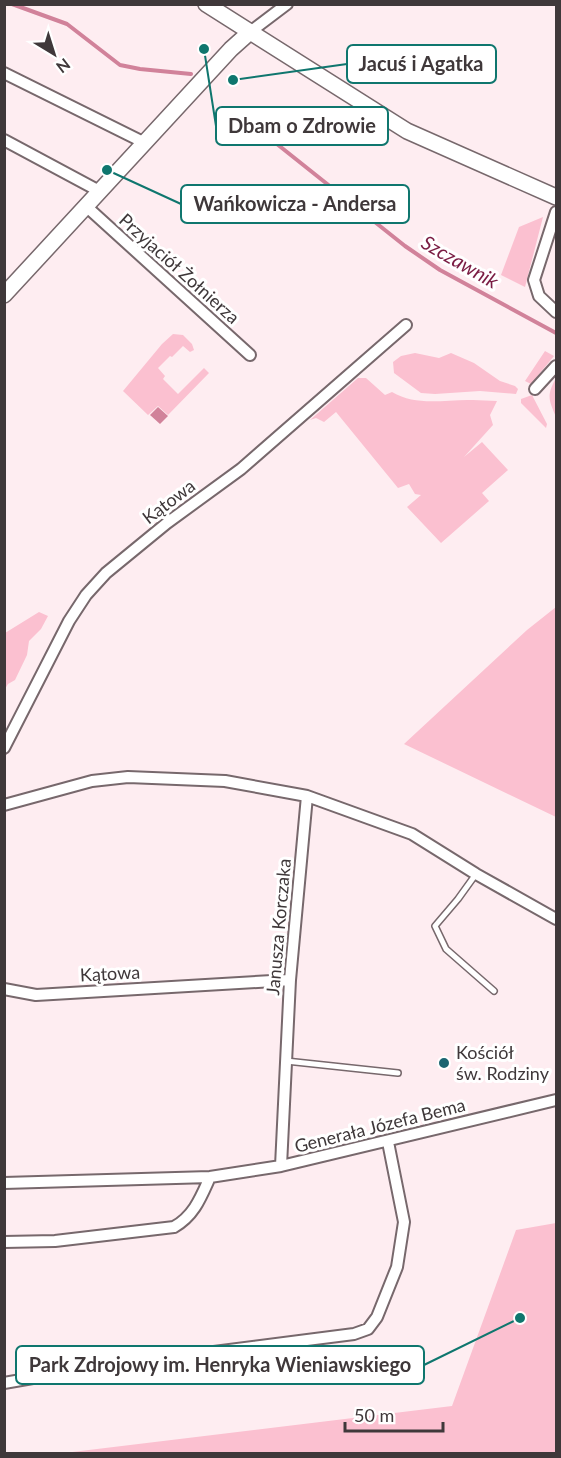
<svg xmlns="http://www.w3.org/2000/svg" width="561" height="1458" font-family="Lato,sans-serif">
  <rect width="100%" height="100%" fill="#feedf1"/>
  <path fill="#fbc0d0" d="M 543,217 L 525,287 L 501,275 L 519,227 Z
    M 173,334 L 183,335 L 192,344 L 194,350 L 190,352 L 183,346 L 172,357 L 170,356 L 158,368 L 165,376 L 163,379 L 178,394 L 204,368 L 209,373 L 168,415 L 158,406 L 148,415 L 123,391 L 162,344 Z
    M 545,351 L 554,356 L 531,384 L 525,381 Z
    M 415,353 L 439,358 L 451,353 L 474,363 L 500,381 L 515,386 L 518,389 L 516,394 L 480,391 L 435,394 L 421,393 L 394,373 L 393,362 L 401,356 Z
    M 358,378 L 366,378 L 385,395 L 392,392 C 417,407 445,399 473,400 C 481,400 489,401 497,401 L 490,415 L 493,425 L 464,457 L 482,442 L 508,470 L 482,493 L 489,501 L 441,543 L 407,507 L 421,495 L 415,494 L 409,484 L 398,488 L 336,412 L 324,422 L 316,418 L 310,420 Z
    M 556,378 L 556,417 C 549,400 546,396 556,378 Z
    M 532,395 L 547,424 L 546,428 L 521,403 L 521,399 Z
    M 556,607 L 556,817 L 404,744 L 527,630 Z
    M 39,612 L 48,616 L 41,629 L 29,641 L 27,655 L 15,680 L 8,684 L 5,689 L 5,633 Z
    M 556,1223 L 556,1453 L 64,1453 L 452,1406 L 516,1230 Z"/>
  <path fill="#d1829a" d="M 158,407 L 168,416 L 160,424 L 150,415 Z"/>
  <g fill="none" stroke-linecap="round" stroke-linejoin="round">
    <path stroke="#d1829a" stroke-width="4" d="M 12,4 L 67,24 L 120,65 L 140,69 L 191,74
      M 243,117 L 405,246 L 440,270 L 556,333"/>
    <defs>
      <path id="lane" d="M 476,874 L 458,899 L 435,926 L 446,949 L 494,991
        M 286,1061 L 398,1073"/>
      <path id="street" d="M 250,32 L 287,4
        M 4,73 L 145,143
        M 4,140 L 101,192
        M 87,207 L 250,355
        M 556,212 L 534,280 L 539,296 L 556,312
        M 535,389 L 556,366
        M 4,748 L 69,621 L 86,595 L 106,573 L 167,523 L 241,469 L 406,325
        M 4,805 L 92,781 L 128,777 L 225,781 L 307,796 L 412,834 L 476,874 L 556,919
        M 4,989 L 36,995 L 290,980
        M 281,1166 L 290,980 L 307,796
        M 4,1183 L 210,1177 L 281,1166 L 556,1100
        M 4,1242 L 55,1241 L 174,1227 C 194,1216 201,1197 210,1177
        M 4,1383 L 96,1367 L 354,1334 L 368,1329 L 377,1317 L 397,1267 L 404,1222 L 388,1142"/>
      <path id="secondary" d="M 206,4 L 407,131 L 556,197
        M 4,295 L 231,49 L 250,32"/>
    </defs>
    <use href="#lane" stroke="#77686c" stroke-width="8"/>
    <use href="#street" stroke="#77686c" stroke-width="14"/>
    <use href="#secondary" stroke="#77686c" stroke-width="18"/>
    <use href="#lane" stroke="#fff" stroke-width="5"/>
    <use href="#street" stroke="#fff" stroke-width="10"/>
    <use href="#secondary" stroke="#fff" stroke-width="15"/>
  </g>
  <circle fill="#1b6571" stroke="#fff" stroke-width="2" cx="444" cy="1063" r="6"/>
  <g text-anchor="middle" stroke-width="6" stroke-linejoin="round" paint-order="stroke">
    <g font-size="18" fill="#3f383a" stroke="#fff">
      <text transform="translate(179 269) rotate(42)" y="6">Przyjaciół Żołnierza</text>
      <text transform="translate(169 502) rotate(-37)" y="6">Kątowa</text>
      <text transform="translate(279 927) rotate(-85)" y="6">Janusza Korczaka</text>
      <text transform="translate(110 974) rotate(-3)" y="6">Kątowa</text>
      <text transform="translate(380 1126) rotate(-14)" y="6">Generała Józefa Bema</text>
    </g>
    <g font-size="18" fill="#3f383a" stroke="#fff" text-anchor="start">
      <text x="456" y="1059">Kościół<tspan x="456" dy="21">św. Rodziny</tspan></text>
    </g>
    <g font-size="20" font-style="italic" fill="#7a1c43" stroke="#fff">
      <text transform="translate(460 262) rotate(30)" y="7">Szczawnik</text>
    </g>
  </g>
  <path fill="none" stroke="#0f766e" stroke-width="2" d="M233 80L347 64M204 49L216 126M107 170L181 204M520 1318L424 1365"/>
  <g fill="#0f766e" stroke="#fff" stroke-width="2">
    <circle cx="233" cy="80" r="6"/>
    <circle cx="204" cy="49" r="6"/>
    <circle cx="107" cy="170" r="6"/>
    <circle cx="520" cy="1318" r="6"/>
  </g>
  <g fill="#fff" stroke="#0f766e" stroke-width="2">
    <rect x="347" y="45" width="149" height="38" rx="6"/>
    <rect x="216" y="107" width="172" height="38" rx="6"/>
    <rect x="181" y="185" width="228" height="38" rx="6"/>
    <rect x="16" y="1346" width="408" height="38" rx="6"/>
  </g>
  <g font-size="20" text-anchor="middle" font-weight="bold" fill="#3f383a">
    <text x="421" y="71">Jacuś i Agatka</text>
    <text x="302" y="133">Dbam o Zdrowie</text>
    <text x="295" y="211">Wańkowicza - Andersa</text>
    <text x="220" y="1372">Park Zdrojowy im. Henryka Wieniawskiego</text>
  </g>
  <rect width="561" height="1458" fill="none" stroke="#3f383a" stroke-width="12"/>
  <g transform="translate(54 54) rotate(142)" stroke="#ffffff" stroke-width="4.5" paint-order="stroke">
  <path d="M0-4.5L10 22L0 15L-10 22Z" fill="#3f383a"/>
  <text y="-9" font-size="16" font-weight="bold" text-anchor="middle" fill="#3f383a">N</text>
  </g>
  <path d="M345 1422v9h98v-9" fill="none" stroke="#3f383a" stroke-width="3"/>
  <text x="354" y="1422" font-size="18" fill="#3f383a" stroke="#ffffff" stroke-width="4.5" paint-order="stroke">50 m</text>
</svg>
